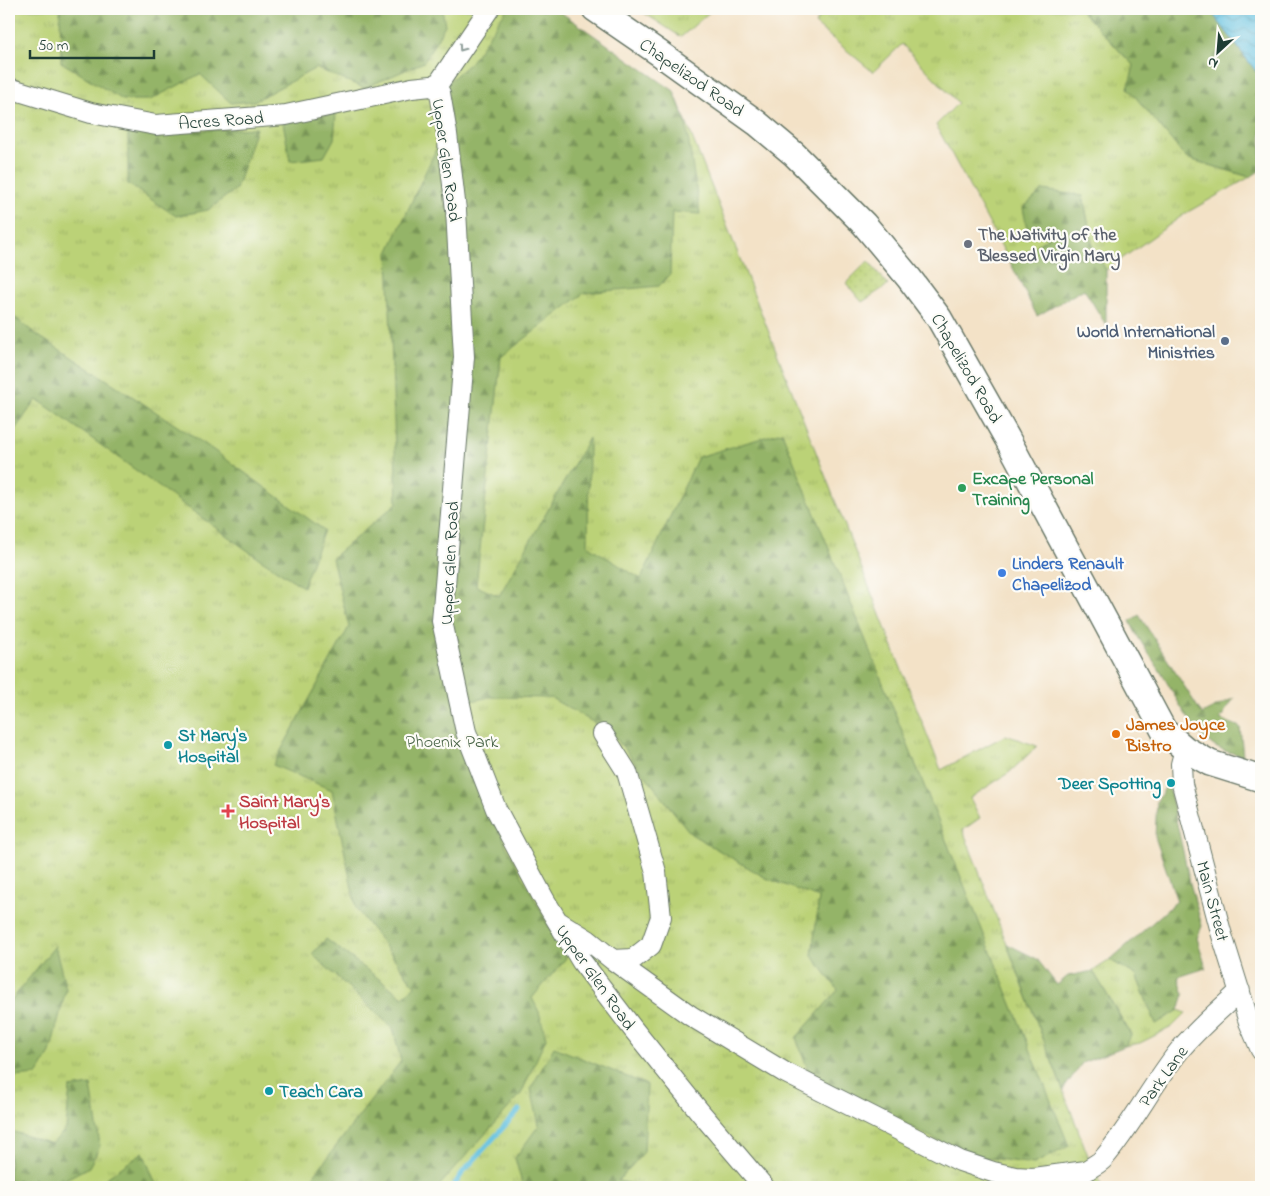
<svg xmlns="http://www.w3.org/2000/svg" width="1270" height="1196" font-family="'Indie Flower',sans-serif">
  <defs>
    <pattern id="grass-tufts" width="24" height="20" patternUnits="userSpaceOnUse" patternTransform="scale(1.25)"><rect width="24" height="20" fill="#bbd277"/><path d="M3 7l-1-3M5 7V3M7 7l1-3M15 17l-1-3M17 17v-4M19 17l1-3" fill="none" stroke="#a0b568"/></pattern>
    <pattern id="forest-firs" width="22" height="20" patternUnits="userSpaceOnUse" patternTransform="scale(1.25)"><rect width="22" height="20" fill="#94b468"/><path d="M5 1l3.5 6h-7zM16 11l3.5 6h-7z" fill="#789456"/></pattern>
    <pattern id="garden-dots" width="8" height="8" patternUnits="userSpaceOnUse" patternTransform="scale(1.25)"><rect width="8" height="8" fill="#bbd277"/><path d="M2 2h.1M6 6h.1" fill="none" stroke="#a0b568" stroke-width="1.8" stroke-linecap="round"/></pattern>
    <pattern id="water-waves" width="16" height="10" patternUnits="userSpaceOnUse" patternTransform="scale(1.25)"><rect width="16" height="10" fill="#61c0e0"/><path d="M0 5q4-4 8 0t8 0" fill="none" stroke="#4f9db6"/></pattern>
  </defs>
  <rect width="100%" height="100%" fill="#fdfcf7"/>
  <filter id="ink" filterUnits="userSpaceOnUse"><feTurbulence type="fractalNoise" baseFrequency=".02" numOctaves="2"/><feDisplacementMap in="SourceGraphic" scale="10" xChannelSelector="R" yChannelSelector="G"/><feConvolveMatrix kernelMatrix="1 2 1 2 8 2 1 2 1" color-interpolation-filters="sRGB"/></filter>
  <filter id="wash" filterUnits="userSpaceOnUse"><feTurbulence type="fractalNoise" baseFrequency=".0096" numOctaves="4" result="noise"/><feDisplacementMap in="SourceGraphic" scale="20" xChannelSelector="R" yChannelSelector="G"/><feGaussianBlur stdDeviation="1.12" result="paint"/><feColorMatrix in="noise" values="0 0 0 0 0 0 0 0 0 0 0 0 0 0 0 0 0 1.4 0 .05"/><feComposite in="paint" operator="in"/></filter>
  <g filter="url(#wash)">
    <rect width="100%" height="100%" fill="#f3e2c7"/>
    <path fill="url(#grass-tufts)" stroke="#6d8856" d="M 9,9 L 549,9 L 674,91 L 941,770 L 1006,735 L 1037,746 L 1010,772 L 970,798 L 980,818 L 963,830 L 1092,1166 L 1102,1187 L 9,1187 Z
      M 638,9 L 713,9 L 681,37 Z
      M 826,9 L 1080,9 L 1134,66 L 1186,158 L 1250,177 L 1186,213 L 1106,270 L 1093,248 L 1083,196 L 1049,238 L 1010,262 L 936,125 L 958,103 L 902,44 L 873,72 L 815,24 Z
      M 1110,960 L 1136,975 L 1156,1023 L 1179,1010 L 1186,1013 L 1172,1027 L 1140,1043 L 1125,1046 L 1131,1034 L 1093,971 Z"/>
    <path fill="url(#forest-firs)" stroke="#5a784e" d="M 60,9 L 442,9 L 445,25 L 424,62 L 364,88 L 316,68 L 254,101 L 231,103 L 200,74 L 150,100 L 123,100 L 61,62 Z
      M 507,9 L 539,9 L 543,11 L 546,9 L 556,9 L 674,91 L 686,124 L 700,214 L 672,212 L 670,275 L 659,286 L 584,293 L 501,357 L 476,586 L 499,596 L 589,438 L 588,546 L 641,579 L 698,457 L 782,432 L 1069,1146 L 1034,1164 L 966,1155 L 810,1075 L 796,1038 L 838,990 L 812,955 L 819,898 L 766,878 L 691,834 L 612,733 L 551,698 L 489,697 L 454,705 L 506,846 L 566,958 L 532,998 L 539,1012 L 546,1038 L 521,1094 L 438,1187 L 305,1187 L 401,1061 L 393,1028 L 312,954 L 326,939 L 403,997 L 415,986 L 356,908 L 332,790 L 273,765 L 349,627 L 332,558 L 397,503 L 388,253 L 450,119 L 445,85 L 471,62 Z
      M 1080,9 L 1209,9 L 1261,78 L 1261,170 L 1250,177 L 1186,158 L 1128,88 L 1134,66 Z
      M 336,113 L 334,139 L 324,157 L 290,161 L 283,122 Z
      M 128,126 L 165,132 L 256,128 L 236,189 L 208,210 L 176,216 L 128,184 Z
      M 1043,190 L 1083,196 L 1093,248 L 1106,270 L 1106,325 L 1084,289 L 1037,316 L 1010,262 L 1048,238 L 1027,228 L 1023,208 Z
      M 9,313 L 37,335 L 115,385 L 209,447 L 324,530 L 303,587 L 251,553 L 41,402 L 36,400 L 9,438 Z
      M 1139,615 L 1202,714 L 1234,698 L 1220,719 L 1240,727 L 1243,756 C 1234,753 1221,751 1214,746 C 1191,730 1176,697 1162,674 C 1151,656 1138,640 1130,621 Z
      M 1168,783 L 1190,883 L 1202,926 L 1197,938 L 1206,968 L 1178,977 L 1184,994 L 1179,1010 L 1156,1024 L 1136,975 L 1110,960 L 1177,901 L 1155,837 L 1157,801 Z
      M 1007,944 L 1037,959 L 1057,985 L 1068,976 L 1093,971 L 1131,1035 L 1125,1046 L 1082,1063 L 1063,1090 Z
      M 55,946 L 66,989 L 50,1053 L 37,1075 L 13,1077 L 9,1085 L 9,1003 Z
      M 554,1047 L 647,1085 L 644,1152 L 618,1181 L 651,1187 L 523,1187 L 515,1158 L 539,1125 L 531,1088 Z
      M 91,1085 L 100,1146 L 89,1167 L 58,1183 L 9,1180 L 9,1128 L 11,1131 L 52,1144 L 66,1129 L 70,1088 Z
      M 143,1152 L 157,1187 L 94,1187 Z"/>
    <path fill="url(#garden-dots)" stroke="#6d8856" d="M 868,261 L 888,285 L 862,302 L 846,283 Z"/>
    <path fill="url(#water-waves)" stroke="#407e8a" d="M 1209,9 L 1261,9 L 1261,78 Z"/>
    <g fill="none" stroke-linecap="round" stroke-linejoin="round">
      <path stroke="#61c0e0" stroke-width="5" d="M 453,1187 L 463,1172 L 519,1110"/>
    </g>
  </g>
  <g filter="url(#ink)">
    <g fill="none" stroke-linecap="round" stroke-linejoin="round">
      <defs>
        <path id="minor" d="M 436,87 L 440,93 L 447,134 L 456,210 L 464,357 L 442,621 L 466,732 L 496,809 L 544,899 L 582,962 L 633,1029 L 700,1112 L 764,1187
          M 436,87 L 489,9
          M 9,88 L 91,113 L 156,125 L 286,115 L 412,88 L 431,86 L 436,87
          M 603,734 L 627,772 L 656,872 L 661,917 L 651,945 L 633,959 L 613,960
          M 1185,749 L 1181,764 L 1182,784 L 1221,932 L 1249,1022 L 1261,1050
          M 559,922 L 588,940 L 613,960 L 691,1016 L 784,1072 L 960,1161 L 993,1172 L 1015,1177 L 1033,1178 L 1086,1171 C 1092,1166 1099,1164 1104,1158 C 1132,1125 1152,1085 1179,1051 C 1197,1029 1220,1010 1240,991"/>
        <path id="major" d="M 595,9 L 659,53 L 757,123 L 794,154 L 864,224 L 909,278 L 939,318 L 1007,438 L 1164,731 L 1185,749 L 1210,763 L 1261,779"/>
      </defs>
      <use href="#minor" stroke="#697767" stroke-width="22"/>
      <use href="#major" stroke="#697767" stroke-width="28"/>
      <use href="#minor" stroke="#fff" stroke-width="20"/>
      <use href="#major" stroke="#fff" stroke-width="25"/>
    </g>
    <defs><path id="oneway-chevron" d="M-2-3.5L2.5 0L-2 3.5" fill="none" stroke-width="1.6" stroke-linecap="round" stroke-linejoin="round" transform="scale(1.25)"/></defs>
    <use stroke="#8f9e9a" href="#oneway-chevron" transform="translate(462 48) rotate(125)"/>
  </g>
  <circle fill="#6b7280" stroke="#fdfcf7" stroke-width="2" cx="968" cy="244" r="5"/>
  <circle fill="#5c6f8a" stroke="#fdfcf7" stroke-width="2" cx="1225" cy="341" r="5"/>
  <circle fill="#2e9e5b" stroke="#fdfcf7" stroke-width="2" cx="962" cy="488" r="5"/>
  <circle fill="#3f7fe0" stroke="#fdfcf7" stroke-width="2" cx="1002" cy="573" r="5"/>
  <circle fill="#e8710a" stroke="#fdfcf7" stroke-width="2" cx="1116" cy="734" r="5"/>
  <g fill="#0f9aa8" stroke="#fdfcf7" stroke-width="2">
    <circle cx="168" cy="745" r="5"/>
    <circle cx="1171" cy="783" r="5"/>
    <circle cx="269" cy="1091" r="5"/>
  </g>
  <path fill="#e0444e" stroke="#fdfcf7" stroke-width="2" d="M225.5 803.5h5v5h5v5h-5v5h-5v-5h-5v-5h5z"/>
  <g text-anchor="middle" stroke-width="4.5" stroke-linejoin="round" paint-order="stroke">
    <g font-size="18" fill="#1f3d34" stroke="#fdfcf7">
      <text transform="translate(692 77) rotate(35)" y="6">Chapelizod Road</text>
      <text transform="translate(221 120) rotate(-4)" y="6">Acres Road</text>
      <text transform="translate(447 160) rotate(82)" y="6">Upper Glen Road</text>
      <text transform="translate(967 368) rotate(60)" y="6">Chapelizod Road</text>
      <text transform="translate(449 563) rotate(-87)" y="6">Upper Glen Road</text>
      <text transform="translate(1213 901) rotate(75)" y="6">Main Street</text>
      <text transform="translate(596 977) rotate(55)" y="6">Upper Glen Road</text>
      <text transform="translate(1163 1076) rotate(-54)" y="6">Park Lane</text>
    </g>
    <g font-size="18" font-weight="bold" fill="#5b616d" stroke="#fdfcf7" text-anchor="start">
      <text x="978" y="240">The Nativity of the<tspan x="978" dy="21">Blessed Virgin Mary</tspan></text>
    </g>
    <g font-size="18" font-weight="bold" fill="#4e5e75" stroke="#fdfcf7" text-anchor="end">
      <text x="1215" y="337">World International<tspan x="1215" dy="21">Ministries</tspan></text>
    </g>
    <g font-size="18" font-weight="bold" fill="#27864d" stroke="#fdfcf7" text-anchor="start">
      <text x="972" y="484">Excape Personal<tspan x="972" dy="21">Training</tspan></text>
    </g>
    <g font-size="18" font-weight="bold" fill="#366cbe" stroke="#fdfcf7" text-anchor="start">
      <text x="1012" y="569">Linders Renault<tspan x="1012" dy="21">Chapelizod</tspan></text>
    </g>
    <g font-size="18" font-weight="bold" fill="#c56008" stroke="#fdfcf7" text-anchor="start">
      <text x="1126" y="730">James Joyce<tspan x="1126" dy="21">Bistro</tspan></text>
    </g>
    <g font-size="18" font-weight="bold" fill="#0d838f" stroke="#fdfcf7" text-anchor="start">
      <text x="178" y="741">St Mary's<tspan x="178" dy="21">Hospital</tspan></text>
      <text x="1161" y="789" text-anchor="end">Deer Spotting</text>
      <text x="279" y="1097">Teach Cara</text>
    </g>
    <g font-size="18" fill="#466245" stroke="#fdfcf7">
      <text x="452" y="747">Phoenix Park</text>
    </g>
    <g font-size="18" font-weight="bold" fill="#be3a42" stroke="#fdfcf7" text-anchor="start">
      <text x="239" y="807">Saint Mary's<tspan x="239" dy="21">Hospital</tspan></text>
    </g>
  </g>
  <rect width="1270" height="1196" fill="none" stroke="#fdfcf7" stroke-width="30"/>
  <g transform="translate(1218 52) rotate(206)" stroke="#fdfcf7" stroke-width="4" paint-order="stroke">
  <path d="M0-4L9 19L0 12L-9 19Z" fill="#1f3d34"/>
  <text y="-8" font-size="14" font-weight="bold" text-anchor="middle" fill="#1f3d34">N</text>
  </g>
  <path d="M30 50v8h124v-8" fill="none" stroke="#1f3d34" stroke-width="2.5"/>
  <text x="38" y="50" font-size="15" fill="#1f3d34" stroke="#fdfcf7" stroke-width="4" paint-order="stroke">50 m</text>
</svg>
